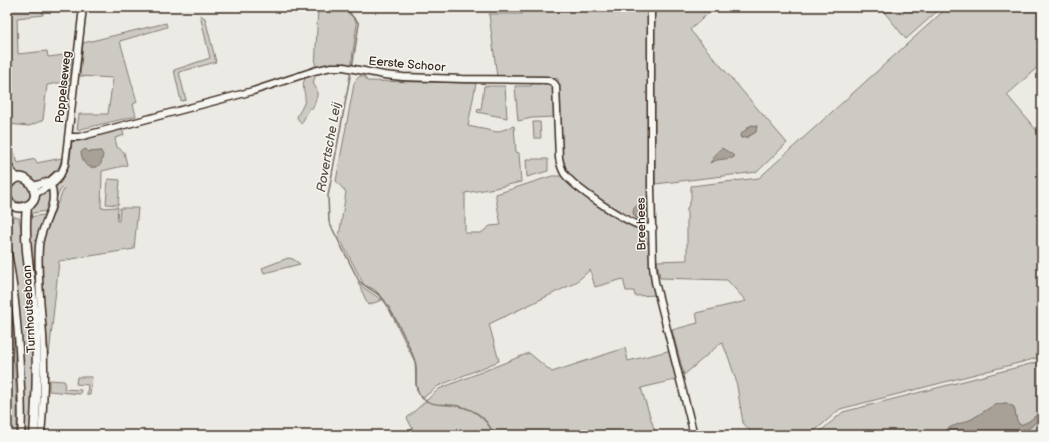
<svg xmlns="http://www.w3.org/2000/svg" width="1049" height="442" font-family="'Balsamiq Sans',sans-serif">
  <rect width="100%" height="100%" fill="#ebeae5"/>
  <filter id="ink" filterUnits="userSpaceOnUse"><feTurbulence type="fractalNoise" baseFrequency=".025" numOctaves="2"/><feDisplacementMap in="SourceGraphic" scale="8" xChannelSelector="R" yChannelSelector="G"/><feConvolveMatrix kernelMatrix="1 2 1 2 8 2 1 2 1" color-interpolation-filters="sRGB"/></filter>
  <g filter="url(#ink)">
    <path fill="#cdcac4" stroke="#847a71" fill-rule="evenodd" d="M 7,7 L 42,7 L 43,15 L 17,18 L 18,54 L 47,51 L 48,57 L 72,54 L 69,81 L 47,85 L 43,120 L 29,126 L 7,124 Z
      M 318,7 L 348,7 L 350,12 L 357,24 L 351,66 L 315,69 Z
      M 522,7 L 649,7 L 649,222 L 647,225 C 634,224 577,186 568,175 C 566,172 563,168 561,164 L 558,79 L 550,77 L 497,77 L 489,14 L 522,14 Z
      M 654,7 L 715,7 L 690,30 L 787,143 L 757,172 L 655,184 ZM 753,125 L 756,132 L 748,137 L 741,138 L 740,136 L 749,126 Z
      M 880,7 L 942,7 L 906,39 Z
      M 948,7 L 1042,7 L 1042,63 L 1007,95 L 1042,137 L 1042,356 L 1030,360 L 840,409 L 810,435 L 754,435 L 743,423 L 736,380 L 728,356 L 722,342 L 684,375 L 672,330 L 698,323 L 696,313 L 746,301 L 727,280 L 660,278 L 657,261 L 687,260 L 687,209 L 691,200 L 691,186 L 759,178 Z
      M 200,15 L 205,18 L 216,62 L 179,72 L 186,100 L 181,101 L 174,70 L 210,58 Z
      M 166,23 L 167,27 L 120,41 L 137,102 L 133,104 L 136,116 L 77,130 L 79,114 L 108,114 L 113,78 L 80,76 L 83,43 Z
      M 316,74 L 313,83 L 317,90 L 317,96 L 313,108 L 310,108 L 301,124 L 297,117 C 299,112 303,107 305,101 C 306,93 301,87 305,78 Z
      M 360,76 L 365,77 L 367,81 L 476,83 L 468,126 L 497,132 L 514,126 L 516,152 L 519,153 L 521,182 L 495,188 L 465,193 L 465,233 L 481,233 L 490,226 L 501,225 L 496,199 L 496,194 L 552,176 L 561,176 L 579,191 L 635,226 L 645,236 L 652,255 L 658,295 L 635,296 L 634,291 L 626,291 L 623,279 L 595,287 L 590,270 L 575,283 L 489,324 L 499,361 L 438,386 L 423,398 L 419,393 L 416,385 L 415,362 L 384,299 L 374,289 L 364,285 L 339,237 L 346,192 L 336,181 L 354,84 L 355,81 Z
      M 532,83 L 548,83 L 553,86 L 554,117 L 532,118 L 518,121 L 515,86 L 531,86 Z
      M 484,86 L 505,86 L 507,118 L 477,112 L 478,109 L 481,110 Z
      M 533,122 L 540,122 L 541,138 L 534,138 Z
      M 122,129 L 124,135 L 115,138 L 117,147 L 124,152 L 127,165 L 102,171 L 101,208 L 118,207 L 117,221 L 119,221 L 120,208 L 138,208 L 134,249 L 59,261 L 49,355 C 45,321 37,277 43,244 C 46,227 57,205 64,189 L 62,187 L 57,197 L 55,196 L 55,188 C 69,173 70,162 72,142 ZM 85,149 L 89,152 L 101,151 L 96,167 L 91,167 L 85,164 Z
      M 7,132 L 18,163 L 35,159 L 37,163 L 62,158 L 59,167 L 49,176 L 48,179 L 37,183 L 19,176 L 7,163 Z
      M 526,159 L 548,159 L 548,171 L 527,177 Z
      M 108,179 L 120,180 L 118,205 L 106,204 Z
      M11 192a10 10 0 1 1 20 0a10 10 0 1 1-20 0Z
      M 47,190 L 51,194 L 47,211 L 27,214 L 37,196 Z
      M 7,210 L 15,217 L 19,218 L 25,252 L 31,308 L 35,378 L 30,435 L 22,435 L 14,277 L 7,241 Z
      M 45,215 L 38,235 L 42,351 L 40,435 L 36,435 L 27,217 Z
      M 288,258 L 293,259 L 300,264 L 264,273 L 262,268 Z
      M 358,282 L 364,288 L 382,300 L 368,305 Z
      M 9,294 L 11,294 L 11,296 L 17,409 L 17,435 L 7,435 L 7,295 Z
      M 625,348 L 628,361 L 672,350 L 679,379 L 641,388 L 656,435 L 416,435 L 407,418 L 439,389 L 529,353 L 552,372 Z
      M 1042,361 L 1042,411 L 1031,420 L 1024,424 L 1020,425 L 1017,421 L 1014,407 L 1006,403 L 997,404 L 972,419 L 946,431 L 948,435 L 816,435 L 843,412 Z
      M 77,377 L 92,377 L 90,395 L 87,395 L 88,385 L 76,384 Z
      M 49,380 L 64,381 L 65,382 L 64,389 L 81,390 L 80,394 L 49,391 Z
      M 1042,417 L 1042,435 L 1011,435 L 1014,433 L 1028,429 Z"/>
    <path fill="#a8a198" stroke="#7c7167" d="M 752,125 L 757,126 L 756,132 L 747,137 L 741,138 L 740,135 Z
      M 722,148 C 726,151 731,153 734,156 L 733,158 L 717,160 L 710,163 L 718,151 Z
      M 85,149 L 89,152 L 101,151 L 103,155 L 101,164 C 90,172 82,164 81,152 Z
      M633 212a7 7 0 1 1 14 0a7 7 0 1 1-14 0Z
      M 1006,403 L 1014,407 L 1017,421 L 1020,425 L 1028,422 L 1042,411 L 1042,417 L 1028,429 L 1014,433 L 1011,435 L 948,435 L 946,431 L 948,428 L 972,419 L 994,405 Z"/>
    <g fill="none" stroke-linecap="round" stroke-linejoin="round">
      <path stroke="#7c7167" stroke-width="1.5" d="M 346,7 L 349,13 L 357,21 L 359,24 L 352,68
        M 351,71 L 328,196 L 329,222 L 359,281 C 366,288 374,290 381,297 C 392,309 409,345 415,361 C 419,374 411,388 423,399 C 431,405 439,404 449,405 C 470,406 486,416 494,435"/>
      <defs>
        <path id="minor" d="M 651,7 L 651,187 L 653,266 L 655,282 L 694,435
          M 68,137 L 79,137 L 253,91 L 314,71 L 331,67 L 344,67 L 384,75 L 403,77 L 462,79 L 547,80 C 551,81 554,82 556,86 L 559,158 C 560,163 561,168 564,173 C 574,188 623,220 641,226 C 645,228 649,228 653,228
          M 33,186 L 50,181 L 58,174
          M 35,194 C 53,183 57,186 65,164 L 83,7
          M 7,248 C 15,287 18,327 20,367 C 21,390 23,412 21,435
          M 41,435 C 44,402 45,368 43,335 C 41,305 37,276 39,246 C 40,226 59,206 51,185"/>
        <path id="major" d="M 7,165 L 13,175 L 17,178
          M 7,187 C 23,159 51,202 23,207 C 16,209 10,205 7,199
          M 27,206 C 23,243 31,279 35,316 C 38,355 37,395 34,435"/>
      </defs>
      <use href="#minor" stroke="#3b2a1e" stroke-width="9"/>
      <use href="#major" stroke="#3b2a1e" stroke-width="11"/>
      <use href="#minor" stroke="#f6f6f2" stroke-width="6"/>
      <use href="#major" stroke="#f6f6f2" stroke-width="8"/>
    </g>
  </g>
  <g text-anchor="middle" stroke-width="3" stroke-linejoin="round" paint-order="stroke">
    <g font-size="12" fill="#3b2a1e" stroke="#f6f6f2">
      <text transform="translate(407 64) rotate(5)" y="4">Eerste Schoor</text>
      <text transform="translate(63 87) rotate(-84)" y="4">Poppelseweg</text>
      <text transform="translate(641 224) rotate(-91)" y="4">Breehees</text>
      <text transform="translate(29 309) rotate(-93)" y="4">Turnhoutsebaan</text>
    </g>
    <g font-size="13" font-style="italic" fill="#615449" stroke="#f6f6f2">
      <text transform="translate(328 147) rotate(-80)" y="5">Rovertsche Leij</text>
    </g>
  </g>
  <rect width="1049" height="442" fill="none" stroke="#f6f6f2" stroke-width="24"/>
  <rect x="12" y="12" width="1025" height="418" fill="none" stroke="#3b2a1e" stroke-width="1.5" filter="url(#ink)"/>
</svg>
